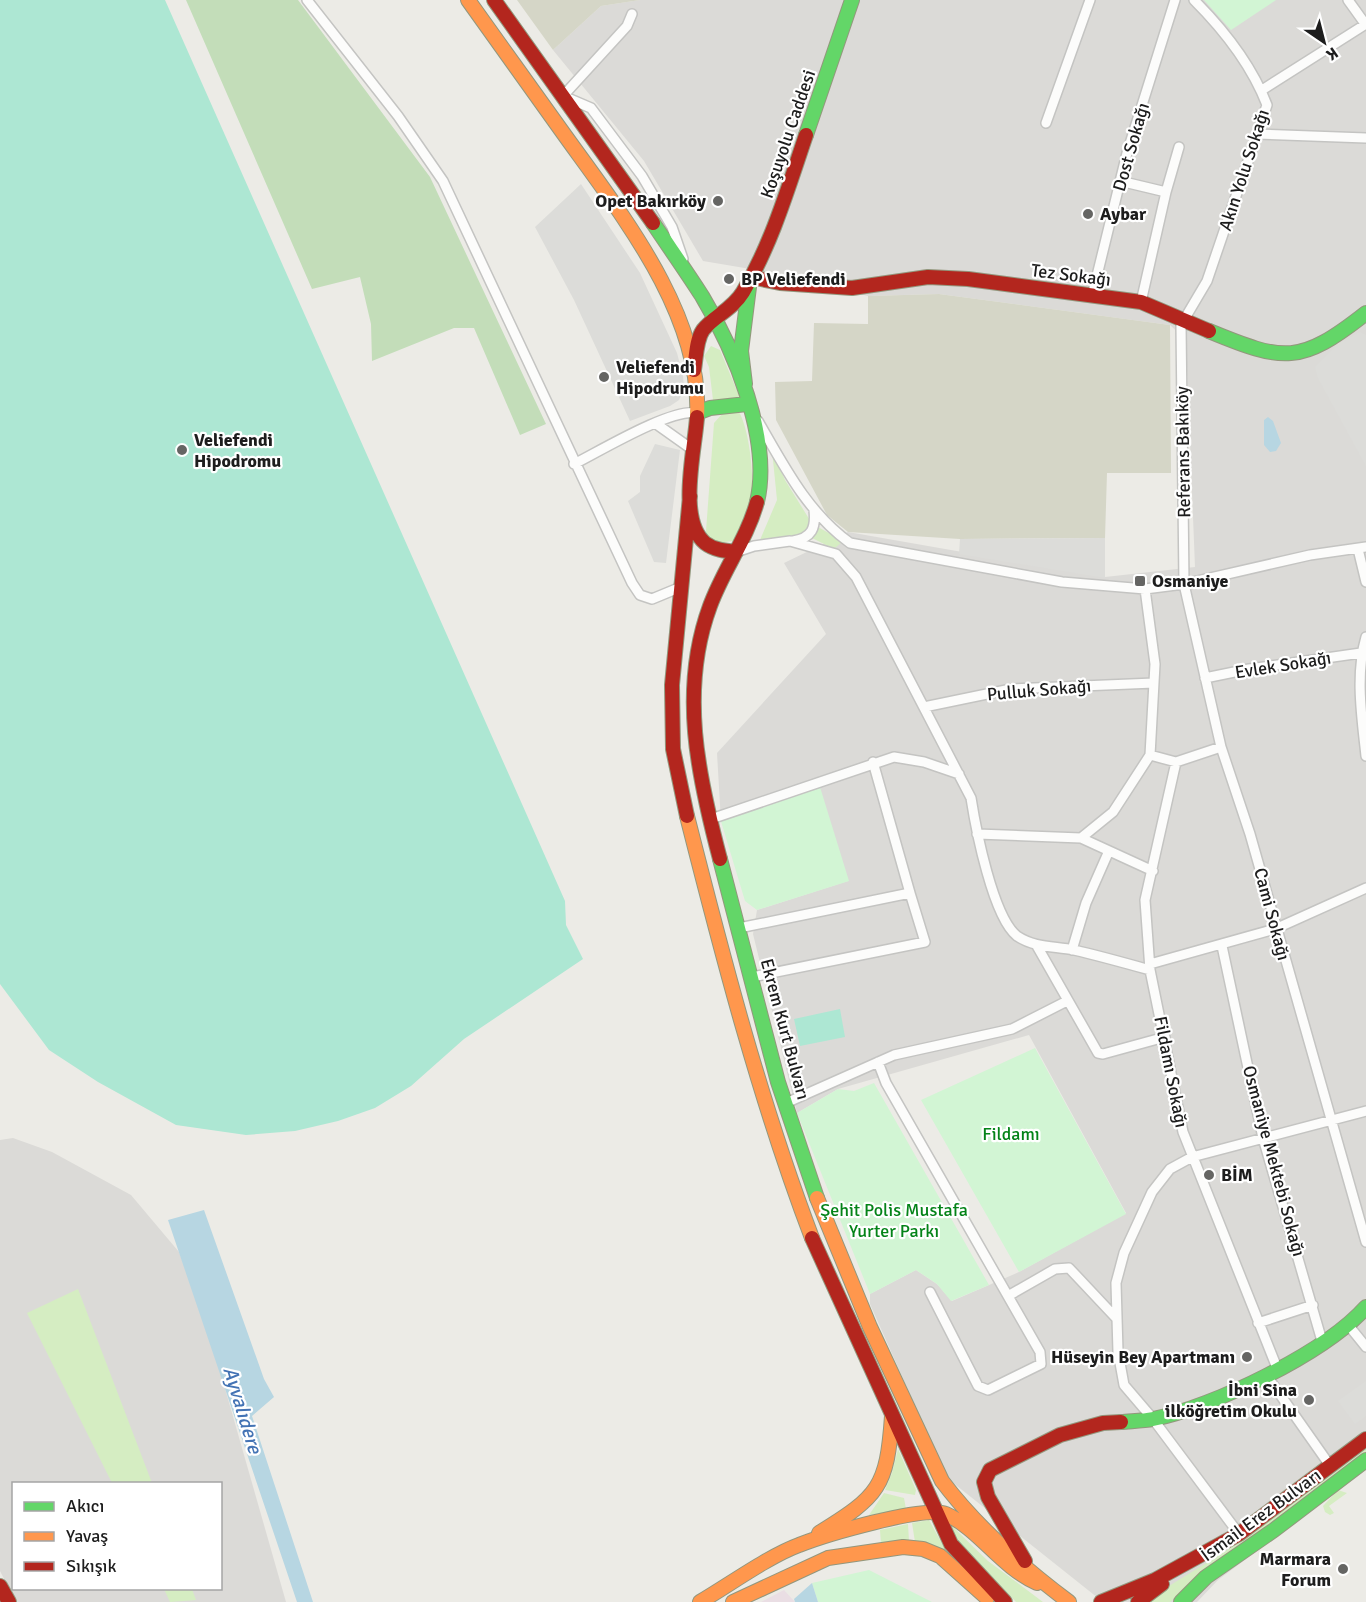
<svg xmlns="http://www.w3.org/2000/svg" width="1366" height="1602" font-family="Signika,sans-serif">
  <rect width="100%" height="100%" fill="#ecebe6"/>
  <path fill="#dbdad7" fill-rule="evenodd" d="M 640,0 L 1366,0 L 1366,1470 L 1218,1580 L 1197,1602 L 1103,1602 L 947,1478 L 870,1304 L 870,1294 L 916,1270 L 937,1284 L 952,1301 L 1019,1272 L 1126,1213 L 1029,1035 L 838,1089 L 797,1113 L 753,934 L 757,910 L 848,881 L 721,822 L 717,753 L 826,634 L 784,563 L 848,532 L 1105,577 L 1195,567 L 1186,340 L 1170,325 L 939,294 L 868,296 L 822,285 L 774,280 L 775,273 L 703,261 L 644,161 L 553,50 L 601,6 Z
    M 13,1138 L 52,1152 L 131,1195 L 179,1252 L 210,1336 L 286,1602 L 16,1602 L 0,1571 L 0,1140 ZM 14,1484 L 220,1484 L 220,1588 L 14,1588 Z"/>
  <path fill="#eadee4" d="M 784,1590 L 795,1602 L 761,1602 Z"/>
  <path fill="#d5d6c7" d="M 517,0 L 640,0 L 601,6 L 553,50 Z
    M 939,294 L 1170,325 L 1171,473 L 1107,473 L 1105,538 L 960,539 L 848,532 L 827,515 L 776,420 L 775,382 L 812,381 L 814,323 L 868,324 L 868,296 Z"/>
  <path fill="#d5edc2" d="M 711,346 L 720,350 L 740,398 L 713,400 L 709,367 L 704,356 Z
    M 739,412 C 750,431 755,482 751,504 C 749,517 740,530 733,541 L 716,543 L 707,537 L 706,531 L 714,423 L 722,414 Z
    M 772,450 L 785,480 L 811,522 C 803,542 779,538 760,540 L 777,500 Z
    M 818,527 L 843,541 L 834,549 L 812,538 Z
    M 78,1289 L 152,1483 L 112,1483 L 27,1313 Z
    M 1366,1446 L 1366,1454 L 1284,1517 L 1213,1566 L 1170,1602 L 1143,1602 L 1242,1541 Z
    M 898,1449 L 916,1490 L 915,1495 L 885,1490 L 892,1473 Z
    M 1338,1490 L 1347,1493 L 1329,1506 L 1334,1513 L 1330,1515 L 1325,1512 L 1323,1506 Z
    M 884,1493 L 904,1498 L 906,1509 L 869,1515 Z
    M 929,1520 L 950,1558 L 915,1542 L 912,1523 Z
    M 908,1524 L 909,1541 L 881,1544 L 880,1530 Z
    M 950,1524 L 988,1561 L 1043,1602 L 1016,1602 L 958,1541 L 948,1525 Z
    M 164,1589 L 192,1589 L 196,1600 L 170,1602 Z"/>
  <path fill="#c3ddb9" d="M 186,0 L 298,0 L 430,177 L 546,424 L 520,435 L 474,328 L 454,328 L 372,361 L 371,324 L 360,277 L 312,289 Z"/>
  <path fill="#d2f5d4" d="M 1204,0 L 1276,0 L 1231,30 Z
    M 820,787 L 849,881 L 757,910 L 745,901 L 720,818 Z
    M 1035,1048 L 1126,1214 L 1019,1272 L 921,1100 Z
    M 874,1083 L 989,1285 L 951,1301 L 937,1284 L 916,1270 L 870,1294 L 797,1113 L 838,1089 L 854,1091 Z
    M 869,1570 L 932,1602 L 818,1602 L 812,1583 Z"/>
  <path fill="#ade7d3" d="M 0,0 L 165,0 L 565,901 L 566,925 L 583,959 L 464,1039 L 411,1086 L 375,1108 L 338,1121 L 295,1131 L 246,1135 L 176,1125 L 98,1082 L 49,1050 L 0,984 Z
    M 840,1009 L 845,1037 L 800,1046 L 794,1019 Z"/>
  <path fill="#dcdcd9" d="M 581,184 L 640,273 L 677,353 L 683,376 L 684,389 L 679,400 L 670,406 L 630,421 L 574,300 L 535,227 Z
    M 1360,332 L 1366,335 L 1366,466 L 1318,378 L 1315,367 L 1338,344 Z
    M 655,444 L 680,450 L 666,563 L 654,562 L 628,501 L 640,492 L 640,476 Z
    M 1105,538 L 1105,578 L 959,554 L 960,539 Z
    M 1366,1381 L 1366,1416 L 1355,1424 L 1338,1401 Z"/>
  <path fill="#b7d6e2" d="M 1268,417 L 1273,421 L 1281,443 L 1276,451 L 1270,452 L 1264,445 L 1264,420 Z
    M 204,1210 L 264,1379 L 274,1397 L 252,1416 L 313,1602 L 297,1602 L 168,1220 Z
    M 812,1583 L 818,1602 L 795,1602 L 794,1599 Z"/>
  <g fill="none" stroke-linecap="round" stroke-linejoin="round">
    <defs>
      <path id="street" d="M 307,0 L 398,116 L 443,181 L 632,583 L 640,595 L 652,599 L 681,587
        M 1194,0 C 1224,30 1252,66 1267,105 L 1207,281 L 1181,325 L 1184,584 L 1221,747 L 1250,834 L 1366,1242
        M 1348,0 L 1366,25
        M 632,14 L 627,26 L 563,96 L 591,108 L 642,176 L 672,227 L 683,259
        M 1262,90 L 1366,24
        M 1046,123 L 1090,0
        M 1257,134 L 1366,138
        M 1120,181 L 1166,192 L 1141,302
        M 1166,192 L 1179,147
        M 1092,296 L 1127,153 L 1175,0
        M 758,421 C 784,466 807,512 850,543 L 1062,582 L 1145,589 L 1184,584 L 1310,555 L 1366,547
        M 655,423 L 693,450
        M 574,464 C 600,451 671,408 697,413
        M 793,541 C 812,538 816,528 814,510
        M 1358,549 L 1366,582
        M 736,552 L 754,546 L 790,541 L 836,554 L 856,577 L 971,798 C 976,830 993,917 1017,936 C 1035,948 1054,946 1074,950 C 1100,956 1125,963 1150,970
        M 1366,637 C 1355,675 1362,718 1366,756
        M 1205,678 L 1249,669 L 1361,653
        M 924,707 L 1011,689 L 1154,683
        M 1150,755 L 1176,762 L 1221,747
        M 1176,762 L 1145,900 L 1150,970 L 1183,1132 L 1277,1368
        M 711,819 L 894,757 L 924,762 L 959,774
        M 977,834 L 1081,838 L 1153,871
        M 1081,838 L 1113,812 L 1150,755 L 1155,664 L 1145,589
        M 739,928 L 910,893 L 873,762
        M 1037,946 L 1098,1053 L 1103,1054 L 1165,1037
        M 1222,946 L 1263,1138 L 1322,1341
        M 1072,950 L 1086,903 L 1108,853
        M 1150,964 L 1275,929 L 1366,888
        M 752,977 L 925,942 L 910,893
        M 878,1062 L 886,1083 L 1040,1352 L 1041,1364 L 988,1390 L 978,1386 L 930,1292
        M 786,1103 L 894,1055 L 1012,1029 L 1067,1001
        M 1008,1296 L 1055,1269 L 1069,1268 L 1117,1319
        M 1258,1323 L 1313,1305
        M 1349,1326 L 1366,1347
        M 1267,1376 L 1331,1467
        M 1239,1534 L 1153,1419 L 1124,1385 L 1118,1352 L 1116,1283 L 1124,1253 L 1152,1192 L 1170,1169 L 1192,1157 L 1366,1111"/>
      <path id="fast" d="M 806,135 L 852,0
        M 653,223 C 669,247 686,271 702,296 C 734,349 772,439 757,502
        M 1209,331 C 1284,362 1300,365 1366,313
        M 745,384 L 741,351 L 749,287
        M 697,413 L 710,408 L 747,404
        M 720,859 L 778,1082 L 817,1198
        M 1121,1422 C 1131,1421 1143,1421 1153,1419 C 1213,1407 1325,1353 1366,1307
        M 1181,1602 L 1206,1577 L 1274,1530 L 1366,1460"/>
      <path id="slow" d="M 468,0 C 499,43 530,87 561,130 C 618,210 703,313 697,417
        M 687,816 C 723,958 760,1101 812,1238
        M 817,1198 L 870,1327 L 942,1481 C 975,1525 1025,1569 1069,1602
        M 819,1533 C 879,1496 887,1487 892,1416
        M 700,1602 C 729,1585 769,1556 799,1545 C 824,1535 925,1505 946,1514 C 979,1529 1000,1566 1037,1583
        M 733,1602 L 828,1558 L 903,1547 L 923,1549 L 940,1556 L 987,1598"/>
      <path id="jam" d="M 494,0 L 653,223
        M 751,277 L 780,283 L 852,288 L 928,277 L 968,279 L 1141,302 L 1209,331
        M 694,370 C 696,358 696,340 703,330 C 714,316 732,310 743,292 C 772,243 788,188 806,135
        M 697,417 C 695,450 677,519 705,543 C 714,550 726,551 736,552
        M 687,816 L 673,749 L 672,685 L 690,496
        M 720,859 C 698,776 679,690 710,606 C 723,570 747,539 757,502
        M 812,1238 L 951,1544 L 1005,1602
        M 1025,1561 L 988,1497 L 984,1482 L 990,1470 L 1060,1435 L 1103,1423 L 1121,1422
        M 0,1586 L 9,1602
        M 1101,1602 L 1155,1580 L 1239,1534 L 1366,1439
        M 1138,1602 L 1162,1584"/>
    </defs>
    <use href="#street" stroke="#c4c4c2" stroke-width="12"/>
    <use href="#fast" stroke="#93977d" stroke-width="16"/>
    <use href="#slow" stroke="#93977d" stroke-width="16"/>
    <use href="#jam" stroke="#93977d" stroke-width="16"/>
    <use href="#street" stroke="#fcfcfb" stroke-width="9"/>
    <use href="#fast" stroke="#63d668" stroke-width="14"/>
    <use href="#slow" stroke="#ff974d" stroke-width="14"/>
    <use href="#jam" stroke="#b3261e" stroke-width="14"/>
  </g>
  <g fill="#656563" stroke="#fff" stroke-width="2">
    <circle cx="718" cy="201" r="6"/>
    <circle cx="1088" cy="214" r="6"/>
    <circle cx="729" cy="279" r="6"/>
    <circle cx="604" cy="377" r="6"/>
    <circle cx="182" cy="450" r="6"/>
    <rect x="1134" y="575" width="12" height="12" rx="3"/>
    <circle cx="1209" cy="1175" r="6"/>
    <circle cx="1247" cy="1357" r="6"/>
    <circle cx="1309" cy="1400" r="6"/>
    <circle cx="1343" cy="1569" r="6"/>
  </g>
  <g text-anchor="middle" stroke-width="4.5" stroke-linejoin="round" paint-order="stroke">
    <g font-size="18" fill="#1d1d1d" stroke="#fff">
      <text transform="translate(788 134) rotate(-71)" y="6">Koşuyolu Caddesi</text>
      <text transform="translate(1131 147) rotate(-74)" y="6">Dost Sokağı</text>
      <text transform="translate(1244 170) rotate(-72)" y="6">Akın Yolu Sokağı</text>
      <text transform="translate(1071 275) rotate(7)" y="6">Tez Sokağı</text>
      <text transform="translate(1183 452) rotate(-91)" y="6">Referans Bakıköy</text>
      <text transform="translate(1283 665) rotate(-9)" y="6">Evlek Sokağı</text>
      <text transform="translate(1039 690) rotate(-5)" y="6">Pulluk Sokağı</text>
      <text transform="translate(1272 914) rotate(75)" y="6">Cami Sokağı</text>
      <text transform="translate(785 1029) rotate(75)" y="6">Ekrem Kurt Bulvarı</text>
      <text transform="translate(1171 1072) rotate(79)" y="6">Fildamı Sokağı</text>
      <text transform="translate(1274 1161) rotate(75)" y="6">Osmaniye Mektebi Sokağı</text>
      <text transform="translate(1261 1515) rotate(-36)" y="6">İsmail Erez Bulvarı</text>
    </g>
    <g font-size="18" font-weight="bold" fill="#1d1d1d" stroke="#fff" text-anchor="start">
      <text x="706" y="207" text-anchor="end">Opet Bakırköy</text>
      <text x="1100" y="220">Aybar</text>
      <text x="741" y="285">BP Veliefendi</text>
      <text x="616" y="373">Veliefendi<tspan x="616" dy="21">Hipodrumu</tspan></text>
      <text x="194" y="446">Veliefendi<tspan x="194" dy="21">Hipodromu</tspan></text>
      <text x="1152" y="587">Osmaniye</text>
      <text x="1221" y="1181">BİM</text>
      <text x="1235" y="1363" text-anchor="end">Hüseyin Bey Apartmanı</text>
      <text x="1297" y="1396" text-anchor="end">İbni Sina<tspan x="1297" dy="21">ilköğretim Okulu</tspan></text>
      <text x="1331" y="1565" text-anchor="end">Marmara<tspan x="1331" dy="21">Forum</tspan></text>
    </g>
    <g font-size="18" fill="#048318" stroke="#fff">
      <text x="1011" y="1140">Fildamı</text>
      <text x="894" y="1216">Şehit Polis Mustafa<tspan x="894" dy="21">Yurter Parkı</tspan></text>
    </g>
    <g font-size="20" font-style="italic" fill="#4373b4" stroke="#fff">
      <text transform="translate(243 1410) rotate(73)" y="7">Ayvalıdere</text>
    </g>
  </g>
  <rect x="12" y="1482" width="210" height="108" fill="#ffffff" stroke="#a5a5a5" stroke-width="1.5"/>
  <rect x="24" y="1502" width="30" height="9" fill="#63d668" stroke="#a5a5a5" stroke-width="1.5"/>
  <text x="66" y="1512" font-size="18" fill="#1d1d1d">Akıcı</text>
  <rect x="24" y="1532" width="30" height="9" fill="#ff974d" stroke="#a5a5a5" stroke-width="1.5"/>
  <text x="66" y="1542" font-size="18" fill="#1d1d1d">Yavaş</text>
  <rect x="24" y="1562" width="30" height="9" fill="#b3261e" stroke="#a5a5a5" stroke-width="1.5"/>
  <text x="66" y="1572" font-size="18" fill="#1d1d1d">Sıkışık</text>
  <g transform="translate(1324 42) rotate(145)" stroke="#ffffff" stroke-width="4.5" paint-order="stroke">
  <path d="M0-4.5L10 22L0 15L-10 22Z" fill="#1d1d1d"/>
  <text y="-9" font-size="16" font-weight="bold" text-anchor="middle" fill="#1d1d1d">K</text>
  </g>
</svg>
